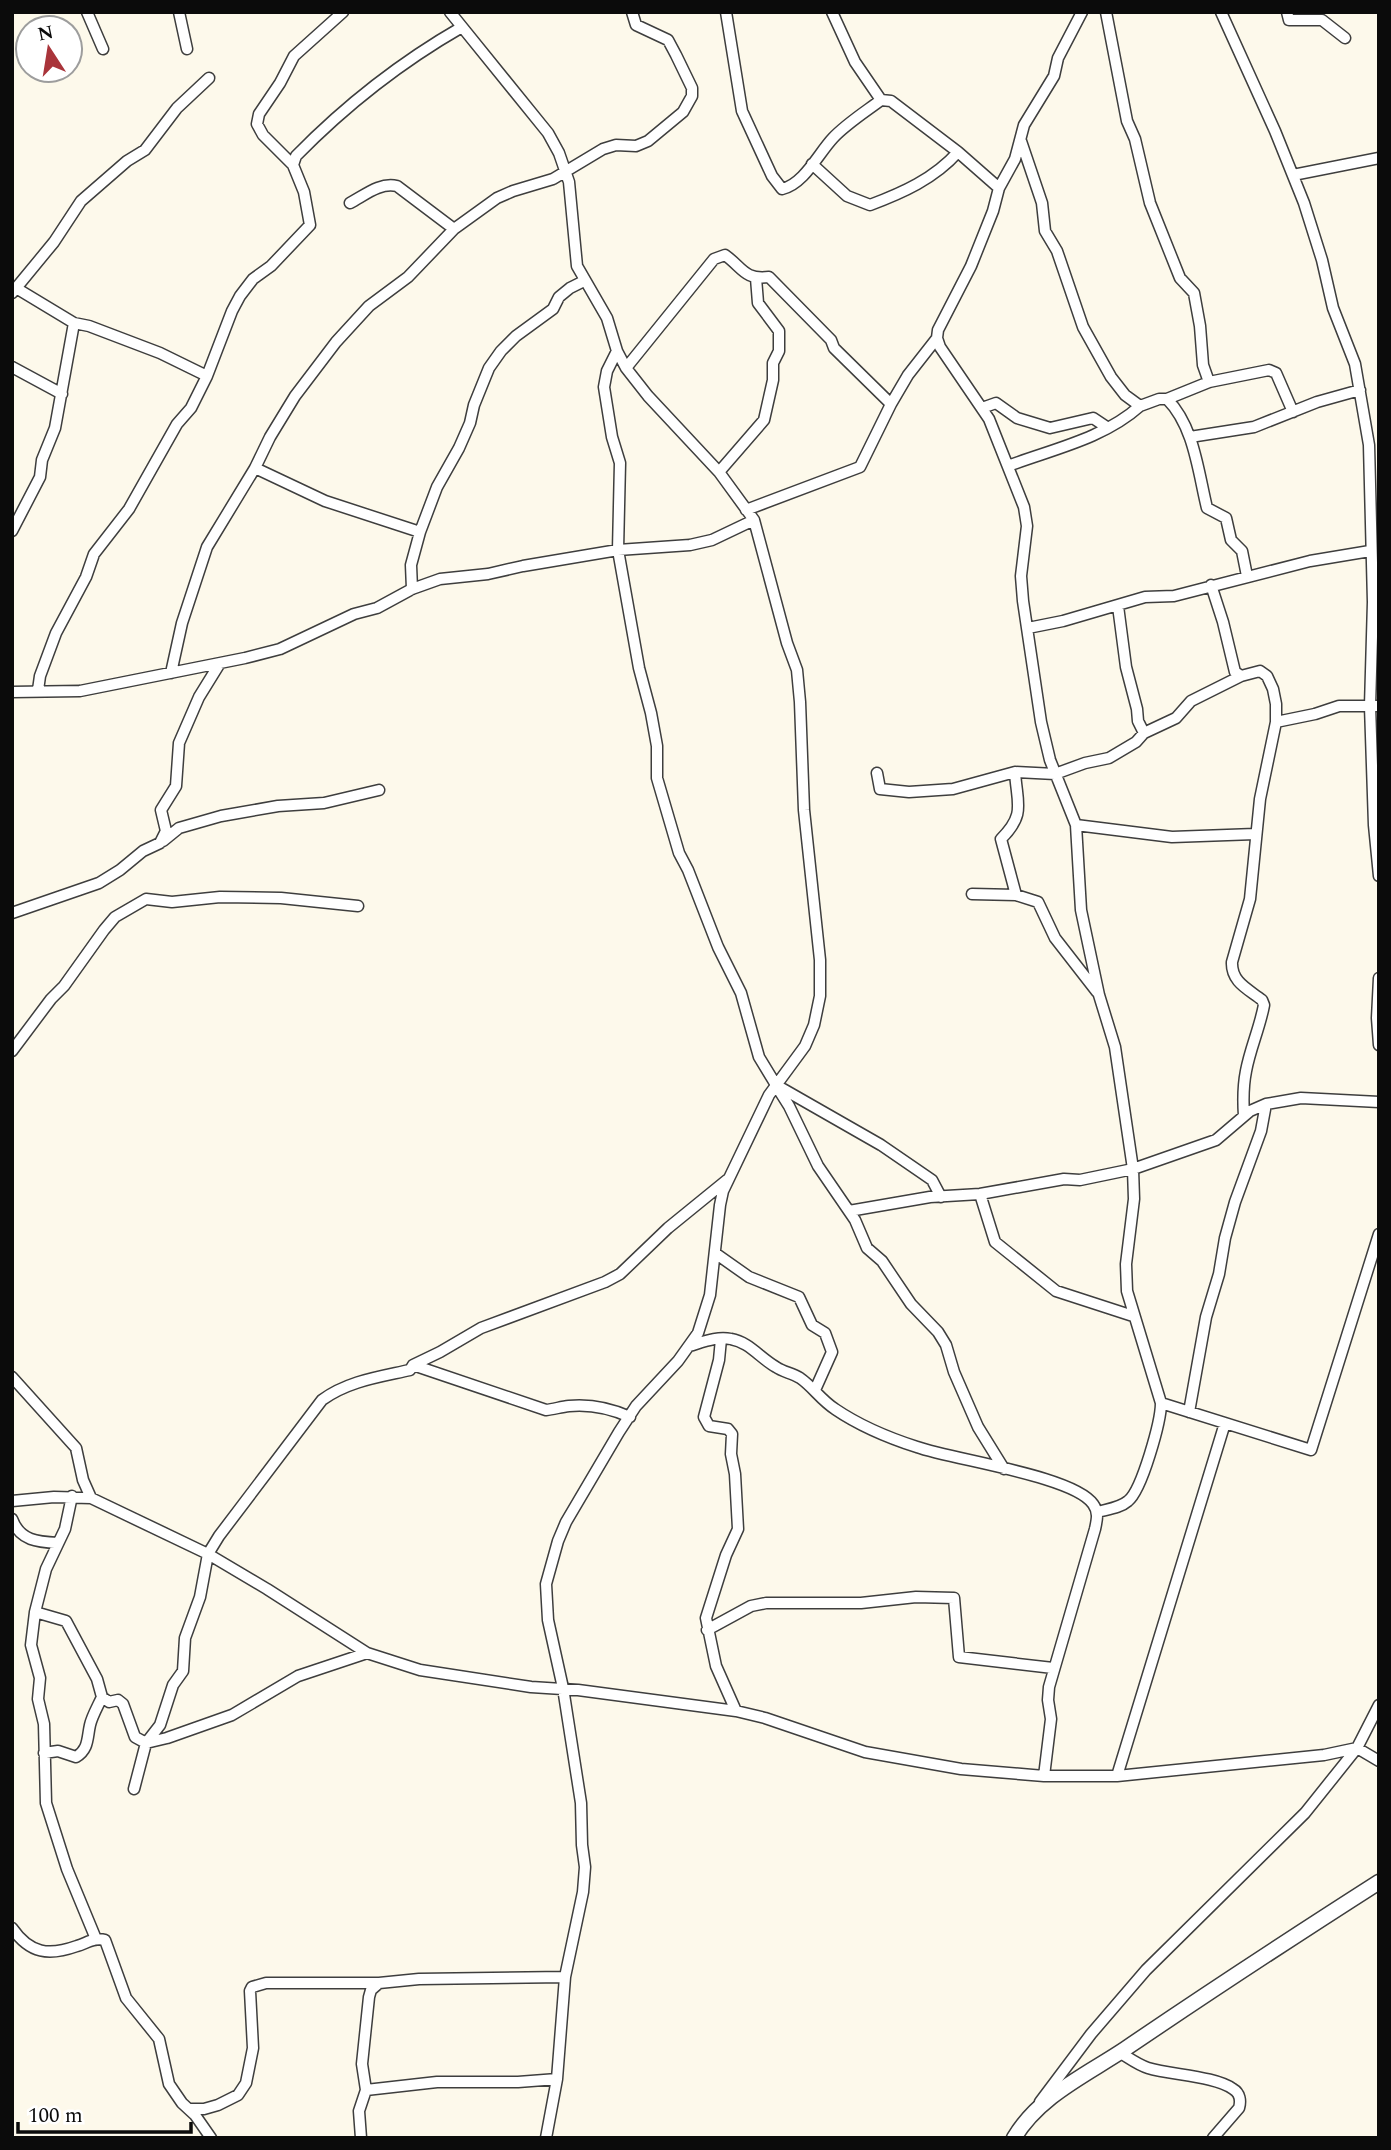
<svg xmlns="http://www.w3.org/2000/svg" width="1391" height="2150" font-family="Spectral,serif">
  <rect width="100%" height="100%" fill="#fdf9eb"/>
  <g fill="none" stroke-linecap="round" stroke-linejoin="round">
    <defs>
      <path id="minor" d="M 87,12 L 103,49
        M 179,12 L 187,49
        M 450,12 L 548,133 L 559,153 L 569,182 L 577,266 L 607,318 L 617,351 L 626,368 L 648,396 L 719,472 L 754,520 L 787,643 L 797,670 L 800,702 L 804,810 L 820,960 L 820,996 L 814,1025 L 805,1046 L 769,1095 L 723,1191 L 720,1205 L 710,1295 L 698,1333 L 678,1361 L 636,1406 L 619,1432 L 566,1522 L 558,1541 L 546,1584 L 548,1620 L 563,1688 L 581,1803 L 582,1845 L 585,1867 L 583,1892 L 565,1977 L 557,2079 L 546,2138
        M 726,12 L 742,111 L 772,176 L 782,189 C 804,184 818,154 833,138 C 846,124 865,112 881,100
        M 832,12 L 855,62 L 881,100 L 891,101 L 958,152 L 999,188 L 993,211 L 971,266 L 938,330 L 937,338 L 940,347 L 989,419 L 1024,507 L 1027,526 L 1021,576 L 1023,601 L 1041,722 L 1050,760 L 1076,825 L 1081,910 L 1099,995 L 1115,1047 L 1133,1169 L 1134,1199 L 1126,1264 L 1127,1291 L 1161,1403 C 1161,1421 1142,1490 1128,1501 C 1120,1508 1108,1509 1097,1512
        M 1106,12 L 1127,121 L 1135,139 L 1150,203 L 1180,278 L 1194,293 L 1200,326 L 1203,365 L 1209,382
        M 1221,12 L 1275,131 L 1304,203 L 1322,260 L 1333,308 L 1355,364 L 1369,445 L 1373,602 L 1370,706 L 1374,825 L 1379,876
        M 1287,12 L 1289,20 L 1322,20 L 1345,38
        M 1021,141 L 1042,203 L 1045,231 L 1057,251 L 1083,327 L 1111,377 L 1125,395 L 1140,406 L 1159,399 L 1167,399 C 1194,426 1198,471 1207,508 L 1226,518 L 1231,540 L 1242,551 L 1247,576
        M 812,164 L 847,196 L 870,205 C 902,193 934,179 958,152
        M 293,165 L 263,135 L 257,124 L 259,114 L 280,83 L 294,56 L 343,12
        M 1293,175 L 1379,158
        M 999,188 L 1015,159 L 1024,125 L 1054,76 L 1058,58 L 1082,12
        M 350,203 C 365,195 380,182 397,186 L 454,229
        M 12,293 L 54,242 L 81,201 L 127,161 L 145,150 L 177,108 L 209,78
        M 74,323 L 89,326 L 160,353 L 207,376
        M 617,351 L 607,371 L 604,387 L 612,437 L 620,463 L 618,550 L 639,668 L 651,713 L 657,746 L 657,778 L 679,853 L 688,870 L 718,947 L 741,993 L 759,1057 L 776,1085 L 881,1145 L 916,1169 L 932,1180 L 941,1197
        M 12,367 L 62,394
        M 626,368 L 714,259 L 725,255 C 743,268 744,280 769,277 L 831,340 L 834,348 L 891,404
        M 1167,399 L 1209,382 L 1269,370 L 1276,373 L 1293,412
        M 982,408 L 996,403 L 1017,418 L 1050,428 L 1093,418 L 1108,428
        M 1190,437 L 1254,427 L 1317,402 L 1360,390
        M 1008,466 C 1053,449 1103,439 1140,406
        M 255,468 L 325,501 L 420,532
        M 719,472 L 764,420 L 773,380 L 773,363 L 779,351 L 779,331 L 758,303 L 756,278
        M 746,510 L 860,467 L 891,404 L 908,375 L 937,338
        M 12,531 L 40,477 L 42,460 L 55,428 L 74,323 L 16,288
        M 1211,585 L 1223,622 L 1235,672 L 1241,676 L 1260,671 L 1267,676 L 1273,689 L 1276,704 L 1276,722 L 1260,799 L 1250,899 L 1232,962 C 1231,982 1248,989 1262,1000 L 1264,1005 C 1260,1027 1250,1049 1246,1071 C 1243,1086 1243,1101 1244,1116
        M 412,589 L 411,565 L 420,532 L 437,487 L 459,448 L 470,423 L 474,405 L 489,368 L 501,351 L 516,336 L 553,309 L 559,297 L 570,288 L 584,281
        M 1118,606 L 1126,667 L 1137,709 L 1138,721 L 1144,733
        M 1028,628 L 1063,621 L 1145,597 L 1174,596 L 1310,561 L 1370,551
        M 171,673 L 182,623 L 207,547 L 255,468 L 270,437 L 295,396 L 336,342 L 369,306 L 408,277 L 454,229 L 497,198 L 513,191 L 553,179 L 603,149 L 616,145 L 636,146 L 648,141 L 683,112 L 692,96 L 692,88 L 676,55 L 668,40 L 636,25 L 632,12
        M 38,690 L 40,676 L 56,633 L 86,577 L 94,554 L 129,509 L 177,424 L 191,408 L 207,376 L 232,311 L 240,296 L 253,279 L 271,266 L 310,225 L 304,192 L 293,165 L 296,156 C 345,106 401,62 462,27
        M 12,692 L 80,691 L 245,658 L 280,649 L 354,614 L 377,608 L 412,589 L 440,579 L 488,574 L 523,566 L 618,550 L 690,545 L 712,540 L 754,520
        M 1276,722 L 1315,714 L 1339,706 L 1379,706
        M 1015,772 C 1017,804 1026,814 1001,839 L 1016,895
        M 877,773 L 880,789 L 909,792 L 953,789 L 1015,772 L 1055,774 L 1085,763 L 1109,758 L 1136,742 L 1144,733 L 1176,718 L 1191,701 L 1241,676
        M 1076,825 L 1172,837 L 1255,834
        M 163,841 L 179,828 L 221,816 L 278,806 L 324,803 L 379,790
        M 972,894 L 1016,895 L 1038,902 L 1055,938 L 1097,992
        M 12,913 L 99,883 L 120,870 L 143,851 L 160,843 L 166,831 L 161,810 L 176,786 L 179,743 L 199,697 L 220,663
        M 1379,978 L 1377,1018 L 1379,1045
        M 12,1051 L 51,999 L 64,986 L 104,930 L 115,917 L 146,899 L 172,902 L 220,897 L 281,898 L 358,906
        M 777,1087 L 789,1106 L 818,1166 L 855,1220 L 867,1248 L 882,1261 L 911,1304 L 938,1332 L 946,1345 L 954,1372 L 978,1427 L 1004,1469
        M 980,1194 L 995,1242 L 1056,1291 L 1133,1316
        M 849,1211 L 930,1197 L 980,1194 L 1064,1179 L 1080,1180 L 1133,1169 L 1216,1140 L 1250,1111 L 1266,1104 L 1301,1098 L 1379,1102
        M 715,1253 L 749,1277 L 799,1297 L 812,1325 L 825,1333 L 832,1352 L 815,1390
        M 721,1339 L 719,1360 L 704,1417 L 709,1426 L 728,1429 L 732,1434 L 731,1454 L 735,1474 L 738,1529 L 726,1555 L 706,1618 L 716,1666 L 736,1711
        M 689,1346 C 703,1342 717,1336 731,1339 C 749,1342 760,1358 776,1367 C 783,1372 792,1373 800,1378 C 813,1387 821,1400 835,1409 C 860,1426 889,1438 917,1447 C 954,1460 1074,1476 1093,1504 C 1099,1512 1097,1520 1095,1529 L 1049,1687 L 1048,1700 L 1051,1719 L 1044,1776
        M 413,1365 L 546,1410 C 554,1409 561,1407 569,1406 C 590,1404 610,1408 630,1417
        M 12,1377 L 76,1448 L 83,1480 L 91,1498
        M 1161,1403 L 1311,1450 L 1379,1234
        M 1189,1412 L 1206,1317 L 1219,1274 L 1225,1238 L 1235,1202 L 1261,1131 L 1266,1104
        M 72,1496 L 65,1529 L 46,1569 L 35,1612 L 31,1645 L 40,1678 L 38,1699 L 44,1724 L 46,1803 L 67,1869 L 96,1939
        M 12,1501 L 54,1497 L 91,1498 L 208,1554 L 267,1589 L 367,1653 L 420,1670 L 531,1687 L 578,1690 L 736,1711 L 765,1718 L 865,1752 L 961,1769 L 1044,1776 L 1117,1776 L 1324,1755 L 1357,1748 L 1379,1761
        M 12,1519 C 20,1541 38,1542 58,1543
        M 35,1612 L 66,1621 L 97,1679 L 102,1697 L 109,1702 L 118,1700 L 123,1704 L 135,1737 L 146,1743 L 167,1738 L 232,1715 L 298,1676 L 367,1653
        M 707,1630 L 751,1606 L 766,1603 L 861,1603 L 916,1597 L 954,1598 L 959,1657 L 1053,1668
        M 44,1753 L 58,1751 L 76,1757 C 89,1749 87,1738 90,1725 C 92,1716 98,1706 102,1697
        M 1117,1776 L 1225,1423
        M 134,1789 L 146,1743 L 160,1725 L 173,1685 L 183,1671 L 185,1638 L 200,1597 L 208,1554 L 219,1536 L 322,1400 C 348,1381 379,1377 410,1370 L 413,1365 L 440,1352 L 481,1328 L 605,1282 L 620,1274 L 668,1228 L 727,1180
        M 12,1928 C 30,1954 49,1956 77,1946 C 87,1943 95,1937 105,1940 L 126,1998 L 159,2039 L 169,2084 L 182,2103 L 195,2115 L 211,2138
        M 1119,2052 C 1129,2058 1138,2065 1148,2068 C 1171,2075 1215,2076 1233,2089 C 1240,2093 1241,2101 1239,2108 L 1213,2138
        M 366,2090 L 362,2064 L 369,1997 L 371,1990 L 379,1983
        M 1040,2102 L 1091,2034 L 1146,1970 L 1305,1813 L 1357,1748 L 1379,1705
        M 189,2109 L 204,2109 L 218,2105 L 238,2095 L 246,2083 L 253,2048 L 250,1991 L 252,1987 L 266,1983 L 379,1983 L 419,1979 L 565,1977
        M 361,2138 L 359,2111 L 366,2090 L 437,2082 L 518,2082 L 557,2079"/>
      <path id="tertiary" d="M 1014,2138 C 1039,2096 1086,2075 1125,2049 C 1209,1992 1293,1937 1379,1882"/>
    </defs>
    <use href="#minor" stroke="#3e3e3e" stroke-width="13"/>
    <use href="#tertiary" stroke="#3e3e3e" stroke-width="17"/>
    <use href="#minor" stroke="#fff" stroke-width="10"/>
    <use href="#tertiary" stroke="#fff" stroke-width="14"/>
  </g>
  <rect width="1391" height="2150" fill="none" stroke="#0b0b0b" stroke-width="28"/>
  <g transform="translate(49 49) rotate(348)"><circle r="33" fill="#ffffff" stroke="#9d9d9d" stroke-width="2"/>
  <path d="M0-5L12 26L0 18L-12 26Z" fill="#a9343a"/>
  <text y="-10" font-size="19" font-weight="bold" text-anchor="middle" fill="#0b0b0b">N</text>
  </g>
  <path d="M18 2122v10h173v-10" fill="none" stroke="#0b0b0b" stroke-width="3.5"/>
  <text x="28" y="2122" font-size="21" fill="#0b0b0b" stroke="#ffffff" stroke-width="5" paint-order="stroke">100 m</text>
</svg>
